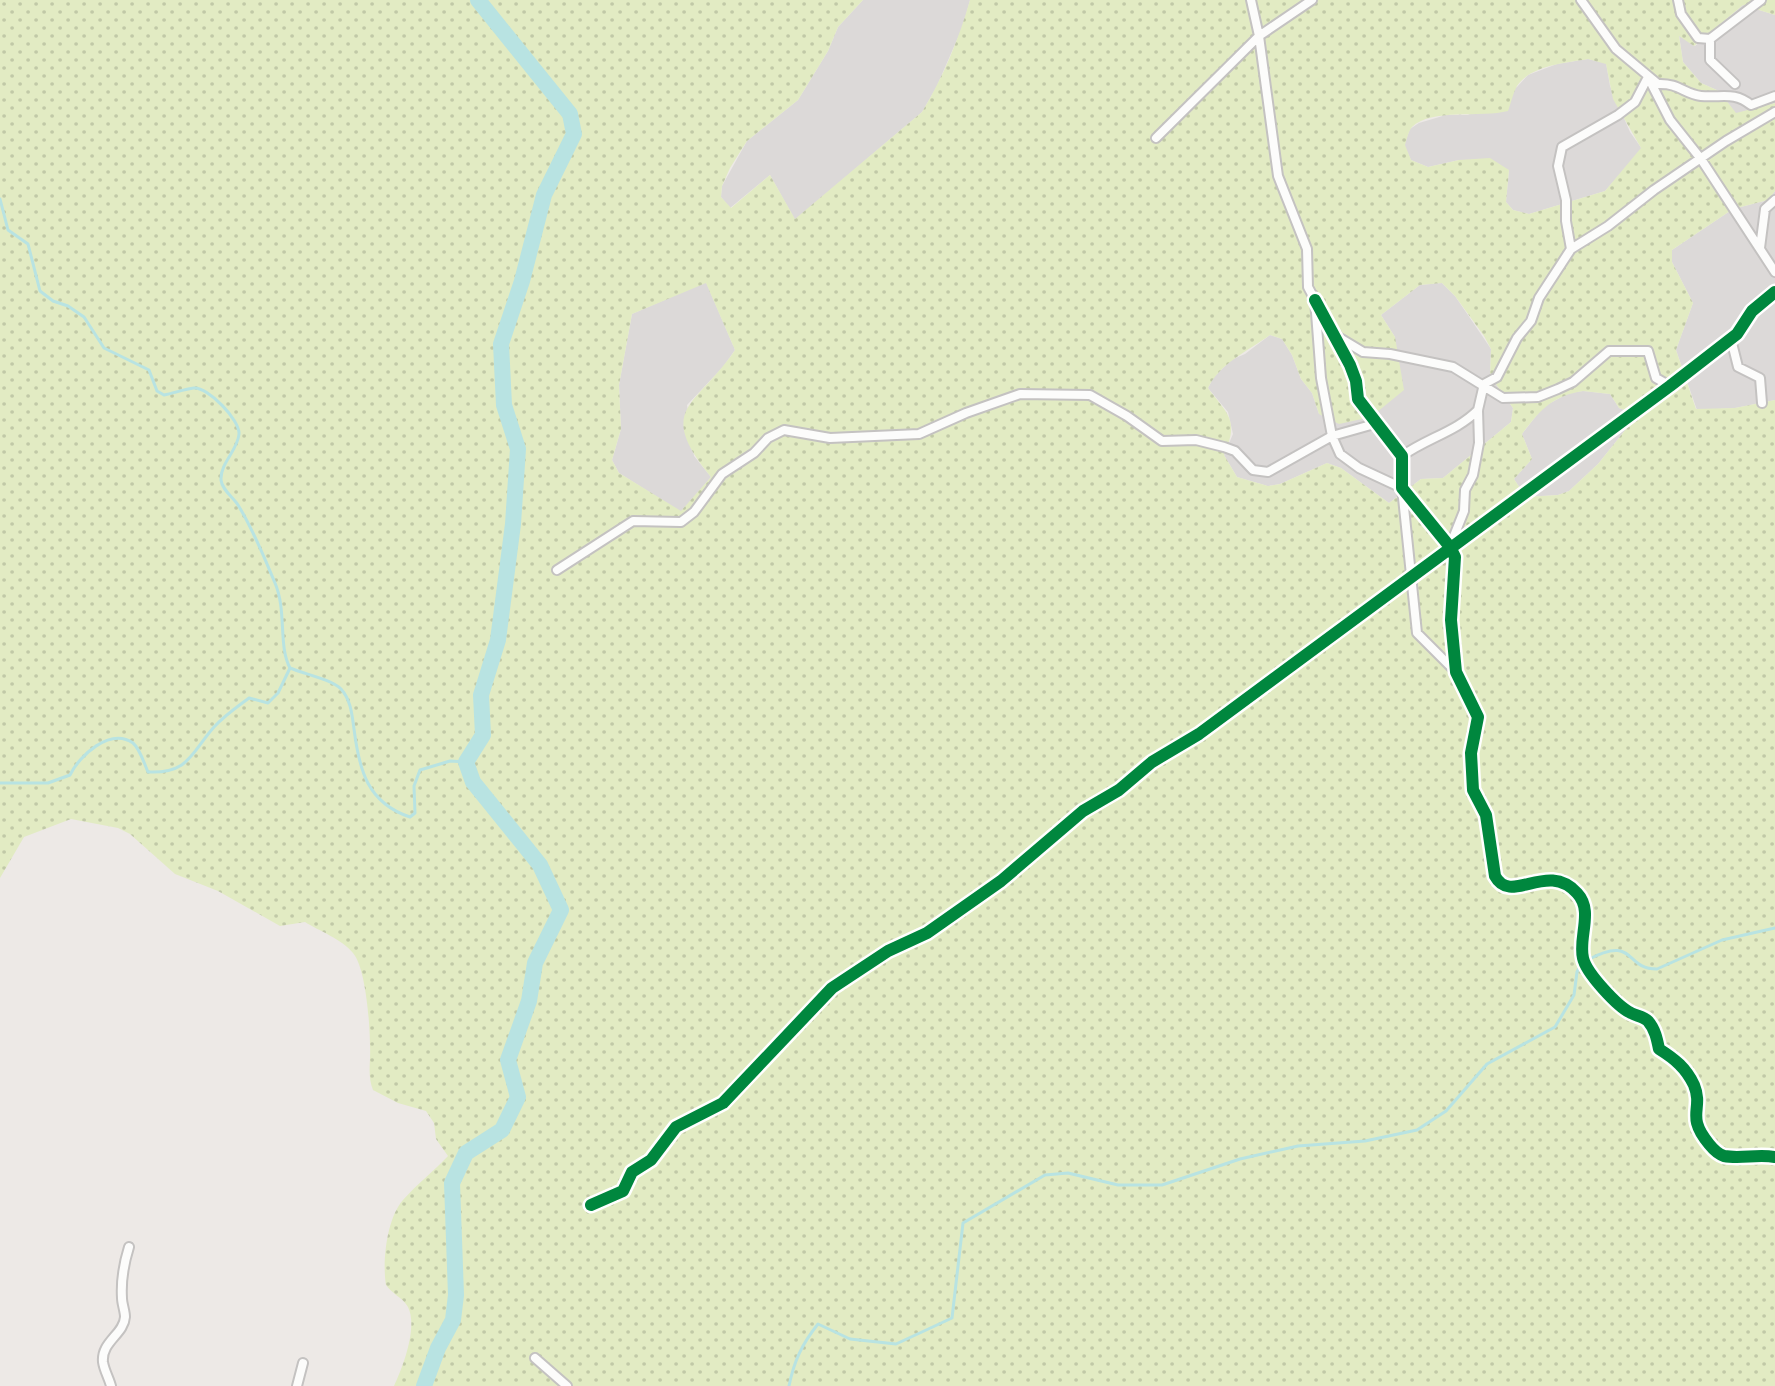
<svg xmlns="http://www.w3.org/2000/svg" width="1775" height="1386" font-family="'Source Sans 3',sans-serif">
  <defs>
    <pattern id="grass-dots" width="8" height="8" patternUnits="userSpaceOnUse" patternTransform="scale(2)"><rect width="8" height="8" fill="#e2ebc3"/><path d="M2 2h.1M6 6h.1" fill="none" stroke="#c1c9a7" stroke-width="1.8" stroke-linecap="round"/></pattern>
  </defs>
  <rect width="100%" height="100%" fill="#ede9e6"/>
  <path fill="#dcd9d8" d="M 863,0 L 970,0 L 963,26 L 936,88 L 922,112 L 795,220 L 770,175 L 730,208 L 721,197 L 722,186 L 747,141 L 798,100 L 828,51 L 838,27 Z
    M 1743,5 L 1775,15 L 1775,103 L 1736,114 L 1719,91 L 1701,83 L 1683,62 L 1679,35 L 1695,46 Z
    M 1588,59 L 1606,63 L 1610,86 L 1630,132 L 1642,149 L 1605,191 L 1529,214 L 1513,210 L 1506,202 L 1509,170 L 1459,160 L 1428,167 L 1411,160 L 1404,145 L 1410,129 L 1419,123 L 1446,115 L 1468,115 L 1517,87 L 1528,75 L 1557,64 Z
    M 1775,191 L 1775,400 L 1735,408 L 1697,410 L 1676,350 L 1693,303 L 1672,262 L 1672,250 L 1733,209 L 1768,200 Z
    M 706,282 L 735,350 L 723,367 L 687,405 L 694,456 L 711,477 L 681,512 L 619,473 L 612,460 L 621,429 L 619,385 L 632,314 Z
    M 1442,283 L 1455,296 L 1491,349 L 1490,376 L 1513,408 L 1511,422 L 1443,478 L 1421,479 L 1389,503 L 1341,468 L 1327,463 L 1280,484 L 1268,486 L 1237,477 L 1224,455 L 1233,434 L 1228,412 L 1208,388 L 1214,377 L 1231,360 L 1245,354 L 1270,335 L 1282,339 L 1292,355 L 1301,379 L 1312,393 L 1319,414 L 1395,337 L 1381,315 L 1420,285 Z
    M 1583,391 L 1610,394 L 1619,408 L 1627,411 L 1626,429 L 1598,464 L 1569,491 L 1558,495 L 1526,497 L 1514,479 L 1532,459 L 1522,434 L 1543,407 L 1569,393 Z"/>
  <path fill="url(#grass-dots)" fill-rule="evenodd" d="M 0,0 L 863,0 L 838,27 L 828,51 L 798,100 L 747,141 L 730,168 L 722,186 L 721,197 L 731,208 L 770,175 L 795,219 L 922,112 C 943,77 959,39 970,0 L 1775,0 L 1775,15 L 1743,5 L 1694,46 L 1679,36 L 1683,62 L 1701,83 L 1719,91 L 1736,113 L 1775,103 L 1775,191 L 1768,200 L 1733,209 L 1672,250 L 1672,262 L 1693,303 L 1676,350 L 1696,409 L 1735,408 L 1775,400 L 1775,1386 L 394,1386 C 403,1367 418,1327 408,1307 C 402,1297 392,1294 386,1285 C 382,1261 387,1218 403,1200 C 417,1184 434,1171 448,1156 L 436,1139 L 434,1123 L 426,1111 L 398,1103 L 373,1090 C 367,1075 371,1062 370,1046 C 370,1025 366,968 353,953 C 342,939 319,931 305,922 L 280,926 L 218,891 L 175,874 L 130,834 L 118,828 L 71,819 L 24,837 L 0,878 ZM 1588,59 L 1606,64 L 1613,99 L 1641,148 L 1605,191 L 1529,214 L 1513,210 L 1506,202 L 1509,170 L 1490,158 L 1459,160 L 1428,167 L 1411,160 L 1405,145 C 1407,139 1408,132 1412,127 C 1431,108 1482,118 1508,111 C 1511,103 1513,93 1517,86 C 1531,65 1566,63 1588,59 ZM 706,283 L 735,350 C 697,407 654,407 711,477 L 681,511 L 619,473 L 612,460 L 621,429 L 619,385 L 632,314 ZM 1442,283 L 1455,296 L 1484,336 L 1491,349 L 1490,376 L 1513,408 L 1511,422 L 1443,478 L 1421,479 L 1389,503 L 1341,468 L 1327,463 L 1280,484 L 1268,486 L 1237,477 L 1224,455 C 1239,420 1229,416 1208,388 C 1220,363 1248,351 1270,335 L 1282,339 L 1292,355 L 1301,379 L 1312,393 L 1319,414 L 1339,424 L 1371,417 L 1404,390 L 1395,337 L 1381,315 L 1420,285 ZM 1583,391 L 1610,394 L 1619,408 L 1627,411 L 1626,429 L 1598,464 L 1569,491 L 1558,495 L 1526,497 L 1514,479 L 1532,459 L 1522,434 C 1540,410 1552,396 1583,391 Z"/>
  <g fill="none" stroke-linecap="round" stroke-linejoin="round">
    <path stroke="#b8e3e2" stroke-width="3" d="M 0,199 L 8,230 L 28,244 L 40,291 L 53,301 L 68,306 L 84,317 L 104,348 L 149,370 L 157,391 L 164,395 C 174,393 185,389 194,388 C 208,387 240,420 239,434 C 238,450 220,463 221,480 C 222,490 233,497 238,505 C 253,529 264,557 275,583 C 287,611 278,646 290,668 C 304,674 331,679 341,689 C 351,700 352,715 354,729 C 359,769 367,803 410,817 L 415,813 L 414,786 L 420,770 L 450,761 L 466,762
      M 0,783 L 48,783 L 70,775 C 79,756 110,727 133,743 C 140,749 144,763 148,772 C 189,774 191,753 214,727 C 224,716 237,707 249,698 L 268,703 L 278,693 L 290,668
      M 1587,960 C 1637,934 1623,969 1657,969 L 1722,940 L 1775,928
      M 789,1386 C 794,1361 802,1344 818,1324 L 850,1339 L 896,1344 L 952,1318 L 963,1223 L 1045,1175 L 1068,1173 L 1118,1185 L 1162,1185 L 1240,1159 L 1298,1146 L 1365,1141 L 1417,1130 L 1446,1111 L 1487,1064 L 1555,1027 L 1574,995 L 1577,972 L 1581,964"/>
    <path stroke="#b8e3e2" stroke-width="16" d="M 424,1386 L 438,1348 L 453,1320 L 456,1295 L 452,1183 L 466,1153 L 502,1130 L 518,1097 L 508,1060 L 529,1001 L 535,963 L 561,910 L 540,865 L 473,782 L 466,762 L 483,735 L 481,695 L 498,640 L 513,524 L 518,449 L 504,405 L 501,344 L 522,281 L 544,195 L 574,134 L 570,114 L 478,0"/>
    <defs>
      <path id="minor" d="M 1251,0 L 1259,36 L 1278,176 L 1307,249 L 1308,287 L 1315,300 L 1321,378 L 1332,436 L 1340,454 L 1359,468 L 1402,488 L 1417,633 L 1456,672
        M 1581,0 L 1616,49 L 1658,84 C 1679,83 1684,94 1701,96 C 1721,98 1734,91 1751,105 L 1775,96
        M 1678,0 L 1681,14 L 1698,38 L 1710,39 L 1710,60 L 1735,84
        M 1710,39 L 1761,0
        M 1650,81 L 1670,120 L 1701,159 L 1775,272
        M 1156,138 L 1259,36 L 1312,0
        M 1760,248 L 1765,209 L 1775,200
        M 1571,249 L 1608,226 L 1654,190 L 1726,141 L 1775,112
        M 1315,300 L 1350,365 L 1356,381 L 1358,399 L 1402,456 L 1402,488 L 1450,547 L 1455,557 L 1451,620 L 1456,672 L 1478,717 L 1471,753 L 1473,790 L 1486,815 L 1495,876 C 1511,906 1547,860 1577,893 C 1594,911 1578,937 1583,958 C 1586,973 1618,1007 1631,1013 C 1637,1016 1644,1017 1648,1021 C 1655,1029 1657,1039 1659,1049 C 1675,1059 1686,1068 1694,1085 C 1704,1110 1685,1115 1709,1144 C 1713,1149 1718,1154 1724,1156 C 1740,1159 1758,1154 1775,1157
        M 1736,334 L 1732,343 L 1738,367 L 1760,378 L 1762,403
        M 1338,337 L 1363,352 L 1390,354 L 1453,367 L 1503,398 L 1538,397 L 1558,389 L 1573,382 L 1609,351 L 1648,351 L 1656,378 L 1670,386
        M 1402,456 C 1427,438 1456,432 1478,410
        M 1450,546 L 1464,511 L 1465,490 L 1473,475 L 1479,443 L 1478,410 L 1484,384 L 1497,377 L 1517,338 L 1531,321 L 1539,298 L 1571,249 L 1566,221 L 1566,200 L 1558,166 L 1562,147 L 1618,115 L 1635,102 L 1648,77
        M 557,570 L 633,521 L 681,522 L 694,512 L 722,474 L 754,453 L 768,438 L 784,430 L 830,438 L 919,434 L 966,413 L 1020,394 L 1090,395 L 1127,416 L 1162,441 L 1196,440 L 1224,447 L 1235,451 L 1253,470 L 1268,472 L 1332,436 L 1378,423
        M 591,1205 L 623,1191 L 632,1172 L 651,1160 L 676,1127 L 723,1103 L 832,988 L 888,951 L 927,933 L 1001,881 L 1083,811 L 1119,790 L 1152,762 L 1199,734 L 1670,386 L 1737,334 L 1752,311 L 1775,292
        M 535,1358 L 567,1386
        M 111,1386 C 109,1378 104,1370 103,1362 C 101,1342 124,1334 125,1317 C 125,1311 122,1304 122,1298 C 121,1282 124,1263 129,1247
        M 297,1386 L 303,1363"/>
    </defs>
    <use href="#minor" stroke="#c4c2c1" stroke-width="12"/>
    <use href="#minor" stroke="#fcfcfb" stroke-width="8"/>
    <defs>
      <path id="cycleway" d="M 1315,300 L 1350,365 L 1356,381 L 1358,399 L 1402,456 L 1402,488 L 1450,547 L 1455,557 L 1451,620 L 1456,672 L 1478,717 L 1471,753 L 1473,790 L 1486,815 L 1495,876 C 1511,906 1547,860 1577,893 C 1594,911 1578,937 1583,958 C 1586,973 1618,1007 1631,1013 C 1637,1016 1644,1017 1648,1021 C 1655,1029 1657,1039 1659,1049 C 1675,1059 1686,1068 1694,1085 C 1704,1110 1685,1115 1709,1144 C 1713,1149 1718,1154 1724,1156 C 1740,1159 1758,1154 1775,1157
        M 591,1205 L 623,1191 L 632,1172 L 651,1160 L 676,1127 L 723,1103 L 832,988 L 888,951 L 927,933 L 1001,881 L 1083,811 L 1119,790 L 1152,762 L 1199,734 L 1670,386 L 1737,334 L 1752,311 L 1775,292"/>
    </defs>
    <use href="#cycleway" stroke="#fff" stroke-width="17"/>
    <use href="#cycleway" stroke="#00873e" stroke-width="12"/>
  </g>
</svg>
